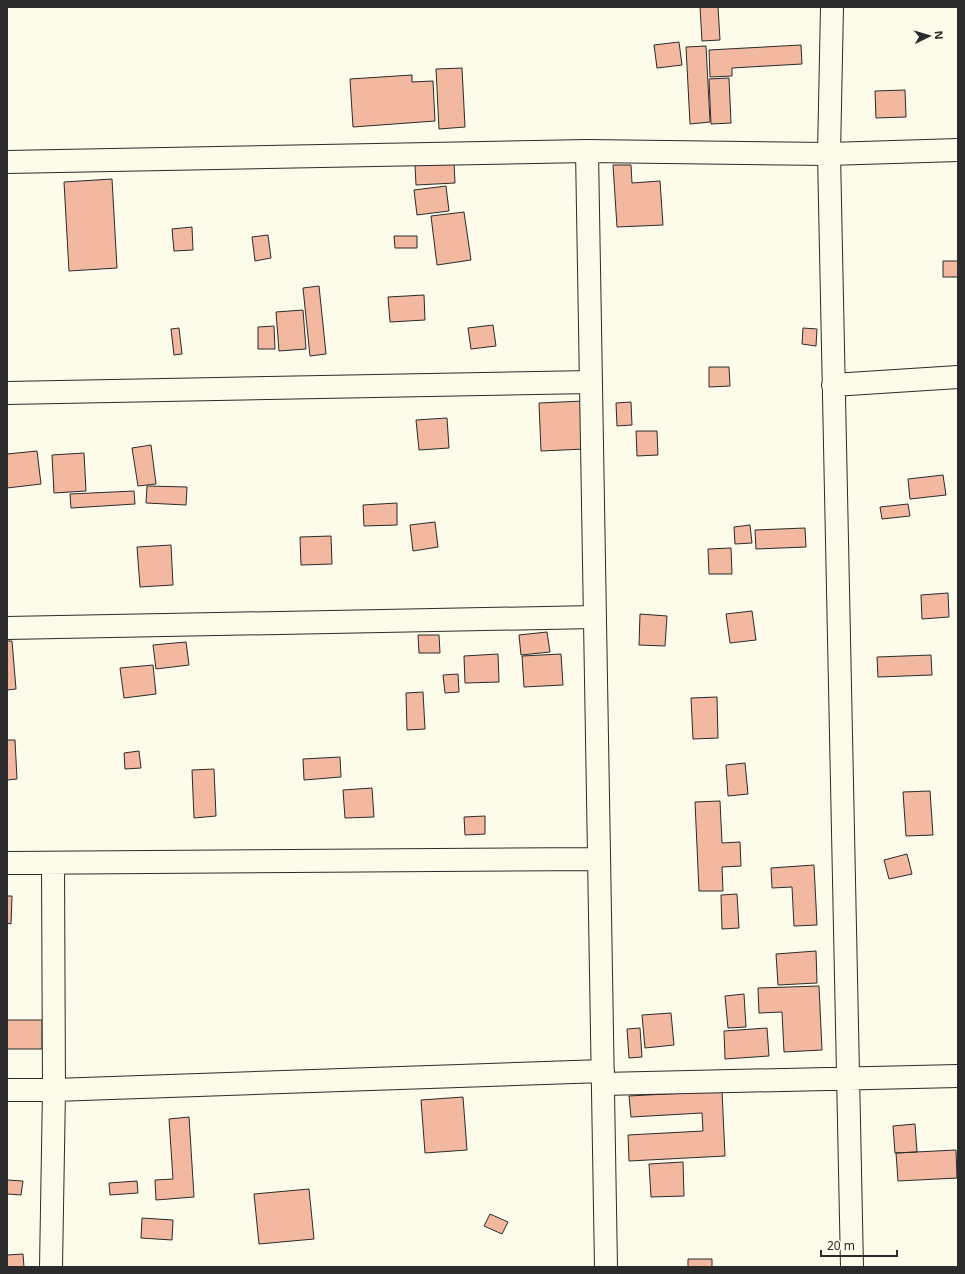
<svg xmlns="http://www.w3.org/2000/svg" width="965" height="1274" font-family="'Noto Sans',sans-serif">
  <rect width="100%" height="100%" fill="#fdfbea"/>
  <path fill="#f2b8a0" stroke="#2b2b2b" d="M 700,7 L 718,7 L 720,40 L 702,41 Z
    M 679,42 L 682,65 L 657,68 L 654,45 Z
    M 801,45 L 802,64 L 732,68 L 732,76 L 710,77 L 709,50 Z
    M 706,46 L 710,122 L 690,124 L 686,47 Z
    M 462,68 L 465,127 L 439,129 L 436,69 Z
    M 412,75 L 412,82 L 433,81 L 435,121 L 353,127 L 350,79 Z
    M 729,78 L 731,123 L 711,124 L 709,79 Z
    M 905,90 L 906,117 L 876,118 L 875,91 Z
    M 454,163 L 455,183 L 416,185 L 415,165 Z
    M 613,165 L 631,165 L 632,183 L 660,181 L 663,225 L 617,227 Z
    M 112,179 L 117,268 L 69,271 L 64,182 Z
    M 446,186 L 449,211 L 417,215 L 414,190 Z
    M 464,212 L 471,260 L 437,265 L 431,216 Z
    M 192,227 L 193,250 L 174,251 L 172,229 Z
    M 268,235 L 271,258 L 255,261 L 252,237 Z
    M 394,236 L 417,236 L 417,248 L 395,248 Z
    M 943,261 L 958,261 L 958,277 L 943,277 Z
    M 319,286 L 326,354 L 310,356 L 303,288 Z
    M 424,295 L 425,320 L 390,322 L 388,297 Z
    M 303,310 L 306,349 L 279,351 L 276,312 Z
    M 493,325 L 496,346 L 471,349 L 468,328 Z
    M 274,326 L 275,349 L 258,349 L 258,327 Z
    M 179,328 L 182,354 L 174,355 L 171,329 Z
    M 803,328 L 817,329 L 816,346 L 802,344 Z
    M 709,367 L 729,367 L 730,386 L 709,387 Z
    M 583,401 L 585,449 L 541,451 L 539,403 Z
    M 631,402 L 632,425 L 617,426 L 616,403 Z
    M 447,418 L 449,448 L 419,450 L 416,420 Z
    M 636,431 L 657,431 L 658,455 L 637,456 Z
    M 151,445 L 156,484 L 138,486 L 132,448 Z
    M 37,451 L 41,484 L 7,488 L 7,454 Z
    M 84,453 L 86,491 L 54,493 L 52,455 Z
    M 943,475 L 946,495 L 910,499 L 908,479 Z
    M 147,486 L 187,487 L 186,505 L 146,503 Z
    M 134,491 L 135,504 L 71,508 L 70,494 Z
    M 397,503 L 397,525 L 364,526 L 363,505 Z
    M 908,504 L 910,516 L 882,519 L 880,507 Z
    M 435,522 L 438,547 L 413,551 L 410,525 Z
    M 750,525 L 752,543 L 735,544 L 734,527 Z
    M 805,528 L 806,547 L 756,549 L 755,530 Z
    M 331,536 L 332,564 L 301,565 L 300,537 Z
    M 171,545 L 173,585 L 140,587 L 137,547 Z
    M 731,548 L 732,574 L 709,574 L 708,549 Z
    M 948,593 L 949,617 L 922,619 L 921,595 Z
    M 752,611 L 756,640 L 730,643 L 726,614 Z
    M 640,614 L 667,616 L 665,646 L 639,645 Z
    M 547,632 L 550,652 L 521,655 L 519,635 Z
    M 418,635 L 439,635 L 440,653 L 419,653 Z
    M 7,641 L 12,641 L 16,689 L 7,690 Z
    M 186,642 L 189,665 L 156,669 L 153,645 Z
    M 498,654 L 499,682 L 465,683 L 464,656 Z
    M 561,654 L 563,685 L 524,687 L 522,656 Z
    M 931,655 L 932,675 L 878,677 L 877,657 Z
    M 153,665 L 156,694 L 124,698 L 120,668 Z
    M 458,674 L 459,692 L 445,693 L 443,675 Z
    M 423,692 L 425,729 L 407,730 L 406,693 Z
    M 717,697 L 718,738 L 693,739 L 691,698 Z
    M 7,740 L 15,740 L 17,779 L 7,780 Z
    M 139,751 L 141,768 L 125,769 L 124,753 Z
    M 340,757 L 341,777 L 304,780 L 303,759 Z
    M 745,763 L 748,794 L 728,796 L 726,765 Z
    M 214,769 L 216,816 L 194,818 L 192,770 Z
    M 372,788 L 374,817 L 345,818 L 343,790 Z
    M 930,791 L 933,835 L 906,836 L 903,792 Z
    M 720,801 L 722,843 L 740,842 L 741,866 L 722,867 L 723,891 L 699,891 L 695,802 Z
    M 485,816 L 485,834 L 465,835 L 464,817 Z
    M 907,854 L 912,874 L 889,879 L 884,860 Z
    M 814,865 L 817,925 L 794,926 L 792,887 L 772,888 L 771,868 Z
    M 737,894 L 739,928 L 722,929 L 721,895 Z
    M 7,896 L 12,896 L 11,924 L 7,923 Z
    M 816,951 L 817,983 L 778,985 L 776,954 Z
    M 819,986 L 822,1050 L 784,1052 L 782,1012 L 759,1013 L 758,988 Z
    M 744,994 L 746,1027 L 728,1028 L 725,996 Z
    M 671,1013 L 674,1045 L 645,1048 L 642,1015 Z
    M 7,1020 L 42,1020 L 42,1049 L 7,1049 Z
    M 640,1028 L 642,1057 L 629,1058 L 627,1029 Z
    M 767,1028 L 769,1056 L 725,1059 L 724,1031 Z
    M 722,1091 L 725,1156 L 629,1161 L 628,1135 L 703,1131 L 702,1113 L 631,1117 L 629,1096 Z
    M 463,1097 L 467,1150 L 425,1153 L 421,1100 Z
    M 189,1117 L 194,1197 L 156,1200 L 155,1180 L 173,1179 L 169,1119 Z
    M 915,1124 L 917,1152 L 895,1153 L 893,1126 Z
    M 956,1150 L 957,1178 L 898,1181 L 896,1153 Z
    M 683,1162 L 684,1196 L 651,1197 L 649,1164 Z
    M 7,1180 L 23,1181 L 21,1195 L 7,1194 Z
    M 137,1181 L 138,1193 L 110,1195 L 109,1183 Z
    M 309,1189 L 314,1239 L 259,1244 L 254,1194 Z
    M 490,1214 L 508,1222 L 502,1234 L 484,1226 Z
    M 142,1218 L 173,1220 L 172,1240 L 141,1238 Z
    M 23,1254 L 24,1267 L 7,1267 L 7,1255 Z
    M 688,1259 L 712,1259 L 712,1267 L 688,1267 Z"/>
  <g fill="none" stroke-linecap="round" stroke-linejoin="round">
    <defs>
      <path id="minor" d="M 832,7 L 829,154 L 852,1267
        M 587,151 L 606,1267
        M 7,162 L 587,151 L 829,154 L 958,150
        M 833,385 L 958,377
        M 7,393 L 591,382
        M 7,628 L 595,617
        M 7,863 L 599,859
        M 603,1084 L 958,1076
        M 7,1090 L 54,1090 L 603,1071
        M 51,1267 L 54,1090 L 53,863"/>
    </defs>
    <use href="#minor" stroke="#2b2b2b" stroke-width="24"/>
    <use href="#minor" stroke="#fdfbea" stroke-width="22"/>
  </g>
  <rect width="965" height="1274" fill="none" stroke="#2b2b2b" stroke-width="16"/>
  <g transform="translate(929 36) rotate(85)" stroke="#fdfbea" stroke-width="3" paint-order="stroke">
  <path d="M0-3L7 15L0 10L-7 15Z" fill="#2b2b2b"/>
  <text y="-6" font-size="11" font-weight="bold" text-anchor="middle" fill="#2b2b2b">N</text>
  </g>
  <path d="M821 1250v6h76v-6" fill="none" stroke="#2b2b2b" stroke-width="2"/>
  <text x="827" y="1250" font-size="12" fill="#2b2b2b" stroke="#fdfbea" stroke-width="3" paint-order="stroke">20 m</text>
</svg>
